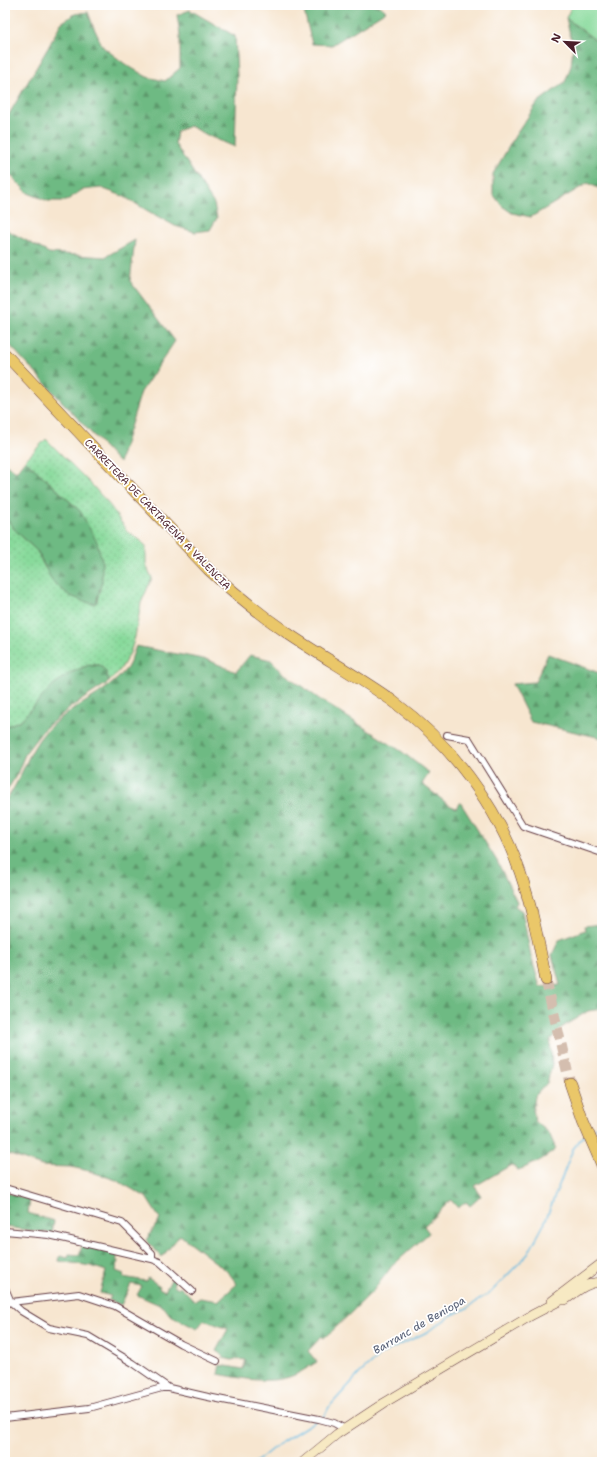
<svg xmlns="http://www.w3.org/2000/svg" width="607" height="1467" font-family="'Shantell Sans',sans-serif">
  <defs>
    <pattern id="grass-dots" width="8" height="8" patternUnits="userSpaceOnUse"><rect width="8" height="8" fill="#88da9b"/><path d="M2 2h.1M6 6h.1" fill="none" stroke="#77bb86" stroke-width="1.8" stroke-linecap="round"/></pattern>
    <pattern id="forest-firs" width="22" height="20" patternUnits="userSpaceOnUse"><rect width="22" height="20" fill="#6eba83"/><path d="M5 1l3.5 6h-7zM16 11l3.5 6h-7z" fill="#5c976b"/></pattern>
  </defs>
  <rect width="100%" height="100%" fill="#fff"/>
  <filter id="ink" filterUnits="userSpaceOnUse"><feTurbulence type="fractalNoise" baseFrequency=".025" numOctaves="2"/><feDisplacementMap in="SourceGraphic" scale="8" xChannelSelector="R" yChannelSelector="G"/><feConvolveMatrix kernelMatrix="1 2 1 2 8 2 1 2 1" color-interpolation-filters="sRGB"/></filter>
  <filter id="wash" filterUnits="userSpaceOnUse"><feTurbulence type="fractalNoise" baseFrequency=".012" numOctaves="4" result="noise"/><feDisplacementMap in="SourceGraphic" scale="16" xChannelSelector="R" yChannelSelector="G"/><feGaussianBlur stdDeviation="0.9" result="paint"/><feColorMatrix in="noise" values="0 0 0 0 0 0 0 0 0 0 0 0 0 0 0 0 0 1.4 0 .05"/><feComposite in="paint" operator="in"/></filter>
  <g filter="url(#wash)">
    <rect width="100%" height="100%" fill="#f7e6d0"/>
    <path fill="url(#grass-dots)" stroke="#697c63" d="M 46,439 L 93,486 L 111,507 L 127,531 L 141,541 L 146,547 L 146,565 L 152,578 L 141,603 L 135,637 L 130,653 L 120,670 L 109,682 L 106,672 L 100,665 L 89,665 L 72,672 L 21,720 L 5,727 L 5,516 L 15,530 L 37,551 L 45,568 L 96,603 L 98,596 L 80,511 L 25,460 Z"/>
    <path fill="url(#forest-firs)" stroke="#5c6c57" d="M 302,5 L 379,5 L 386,11 L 332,45 L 312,44 L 305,15 Z
      M 190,10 L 235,36 L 237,76 L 235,147 L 211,137 L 190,126 L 177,131 L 175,144 L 214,204 L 217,218 L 210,230 L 195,232 L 175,226 L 148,211 L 123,196 L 101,188 L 82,190 L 66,201 L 48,201 L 28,193 L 5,170 L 5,121 L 49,46 L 61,23 L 75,14 L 88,12 L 93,26 L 103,47 L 125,64 L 147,77 L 165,81 L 180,68 L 180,35 L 177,15 Z
      M 566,18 L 602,45 L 602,190 L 588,183 L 531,217 L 512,213 L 502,206 L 493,194 L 493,174 L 515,136 L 538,102 L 565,82 L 571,66 L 573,47 Z
      M 5,229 L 49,253 L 105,257 L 135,240 L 130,281 L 175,341 L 141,392 L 119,463 L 5,340 Z
      M 25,460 L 80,511 L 97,542 L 102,561 L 102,581 L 96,603 L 92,604 L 70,596 L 52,581 L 37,551 L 15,530 L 6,518 L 5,464 L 16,472 Z
      M 136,646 L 208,660 L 236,672 L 250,655 L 271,660 L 282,672 L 322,701 L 401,751 L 429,773 L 422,784 L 449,805 L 456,808 L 460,802 L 497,861 L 517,902 L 515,906 L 522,911 L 531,956 L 540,987 L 560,985 L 552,955 L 559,940 L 585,930 L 584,926 L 602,924 L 602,1009 L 588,1011 L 561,1028 L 550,1040 L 552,1064 L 547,1083 L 535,1096 L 533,1110 L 535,1121 L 549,1133 L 556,1149 C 544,1159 533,1165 518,1170 L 511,1165 L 475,1186 L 481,1196 L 470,1206 L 466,1202 L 458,1208 L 451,1200 L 424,1226 L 429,1233 L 392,1266 L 373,1291 L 324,1339 L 321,1337 L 308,1351 L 317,1362 C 308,1367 299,1374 289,1377 C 267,1384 240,1378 218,1374 L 220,1365 L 243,1369 L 246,1360 L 235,1359 L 232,1360 L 223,1358 L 224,1356 L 216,1351 L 228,1329 L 204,1320 L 197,1329 L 170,1315 L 164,1307 L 137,1295 L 142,1286 L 131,1284 L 121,1305 L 109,1300 L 111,1296 L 100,1293 L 106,1271 L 91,1266 L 59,1261 L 60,1256 L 68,1258 L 69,1254 L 79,1255 L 83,1244 L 96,1247 L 118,1256 L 116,1260 L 118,1261 L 116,1271 L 124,1274 L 123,1277 L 146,1281 L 148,1278 L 160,1286 L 159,1288 L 165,1291 L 172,1278 L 175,1281 L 173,1284 L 178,1288 L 180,1286 L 195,1301 L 200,1298 L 218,1301 L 237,1284 L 228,1272 L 180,1235 L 162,1257 L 146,1240 L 160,1219 L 146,1197 L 116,1180 L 89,1171 L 71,1167 L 42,1166 L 5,1153 L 5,801 C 22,780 27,752 45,732 C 68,706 105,697 127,668 C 131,662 133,653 136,646 Z
      M 548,654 L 602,674 L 602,738 L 531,722 L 512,684 L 535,682 Z
      M 89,665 L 100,665 L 106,672 L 109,682 L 71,707 L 44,729 L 26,752 L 17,774 L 5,794 L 5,727 L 21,720 L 54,684 L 72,672 Z
      M 5,1192 L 30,1200 L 28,1213 L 54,1221 L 52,1233 L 5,1227 Z"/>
    <path fill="#88da9b" stroke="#697c63" d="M 572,5 L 602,5 L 602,45 L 566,18 Z"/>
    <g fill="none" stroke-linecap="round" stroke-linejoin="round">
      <path stroke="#64bae0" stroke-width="1.5" d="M 592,1130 L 602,1123
        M 322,1417 L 325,1415 L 329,1407 L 360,1373 L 381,1354 L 427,1332 L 452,1315 L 467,1308 L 491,1292 L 528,1254 L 544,1224 L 573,1149 L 580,1140 L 584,1136
        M 256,1462 L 277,1445 L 315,1421"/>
    </g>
  </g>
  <g filter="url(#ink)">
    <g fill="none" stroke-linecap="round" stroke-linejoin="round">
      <path stroke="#d4beaf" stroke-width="11" stroke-dasharray="11 5.5" stroke-linecap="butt" d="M 546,980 L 570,1083"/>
      <defs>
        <path id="street" d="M 447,735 L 469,739 L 523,826 L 602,853
          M 5,1188 L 122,1223 L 152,1253 L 152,1259 L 49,1235 L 5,1231
          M 152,1259 L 160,1262 L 192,1291
          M 5,1288 L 11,1302 L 21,1311 L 49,1328 L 88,1336 L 133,1363 L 169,1388 L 208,1397 L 319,1419 L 334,1423 L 345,1429
          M 5,1304 L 11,1302 L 79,1294 L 115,1306 L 181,1344 L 217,1361
          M 5,1418 L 89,1408 L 162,1388 L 169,1388"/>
        <path id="secondary" d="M 552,1301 L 602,1263
          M 303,1462 L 337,1434 L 384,1403 L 532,1315 L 561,1300 L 565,1300 C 575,1293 589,1280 602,1283"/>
        <path id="highway" d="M 5,354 L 208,569 C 234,593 261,615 290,635 C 324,658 361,678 394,702 C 451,744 497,805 520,872 C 532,907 539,944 546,980
          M 570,1083 L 583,1121 L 602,1165"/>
      </defs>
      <use href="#street" stroke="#643d44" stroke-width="8"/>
      <use href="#secondary" stroke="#643d44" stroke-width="10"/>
      <use href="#highway" stroke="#643d44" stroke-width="12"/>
      <use href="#street" stroke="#fff" stroke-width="6"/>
      <use href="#secondary" stroke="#f7e9c3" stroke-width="9"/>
      <use href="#highway" stroke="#eac769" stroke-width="11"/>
    </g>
  </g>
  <g text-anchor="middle" stroke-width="3.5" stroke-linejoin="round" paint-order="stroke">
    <g font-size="10" fill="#4a1f2b" stroke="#fff">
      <text transform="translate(158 514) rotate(46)" y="4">CARRETERA DE CARTAGENA A VALENCIA</text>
    </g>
    <g font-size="11" font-style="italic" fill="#545d73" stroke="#fff">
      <text transform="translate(419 1325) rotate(-30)" y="4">Barranc de Beniopa</text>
    </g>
  </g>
  <rect width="607" height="1467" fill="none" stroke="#fff" stroke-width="20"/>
  <g transform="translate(565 42) rotate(294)" stroke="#ffffff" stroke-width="3" paint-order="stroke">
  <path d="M0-3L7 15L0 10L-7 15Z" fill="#4a1f2b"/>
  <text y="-6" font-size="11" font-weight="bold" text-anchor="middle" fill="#4a1f2b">N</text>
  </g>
</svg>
